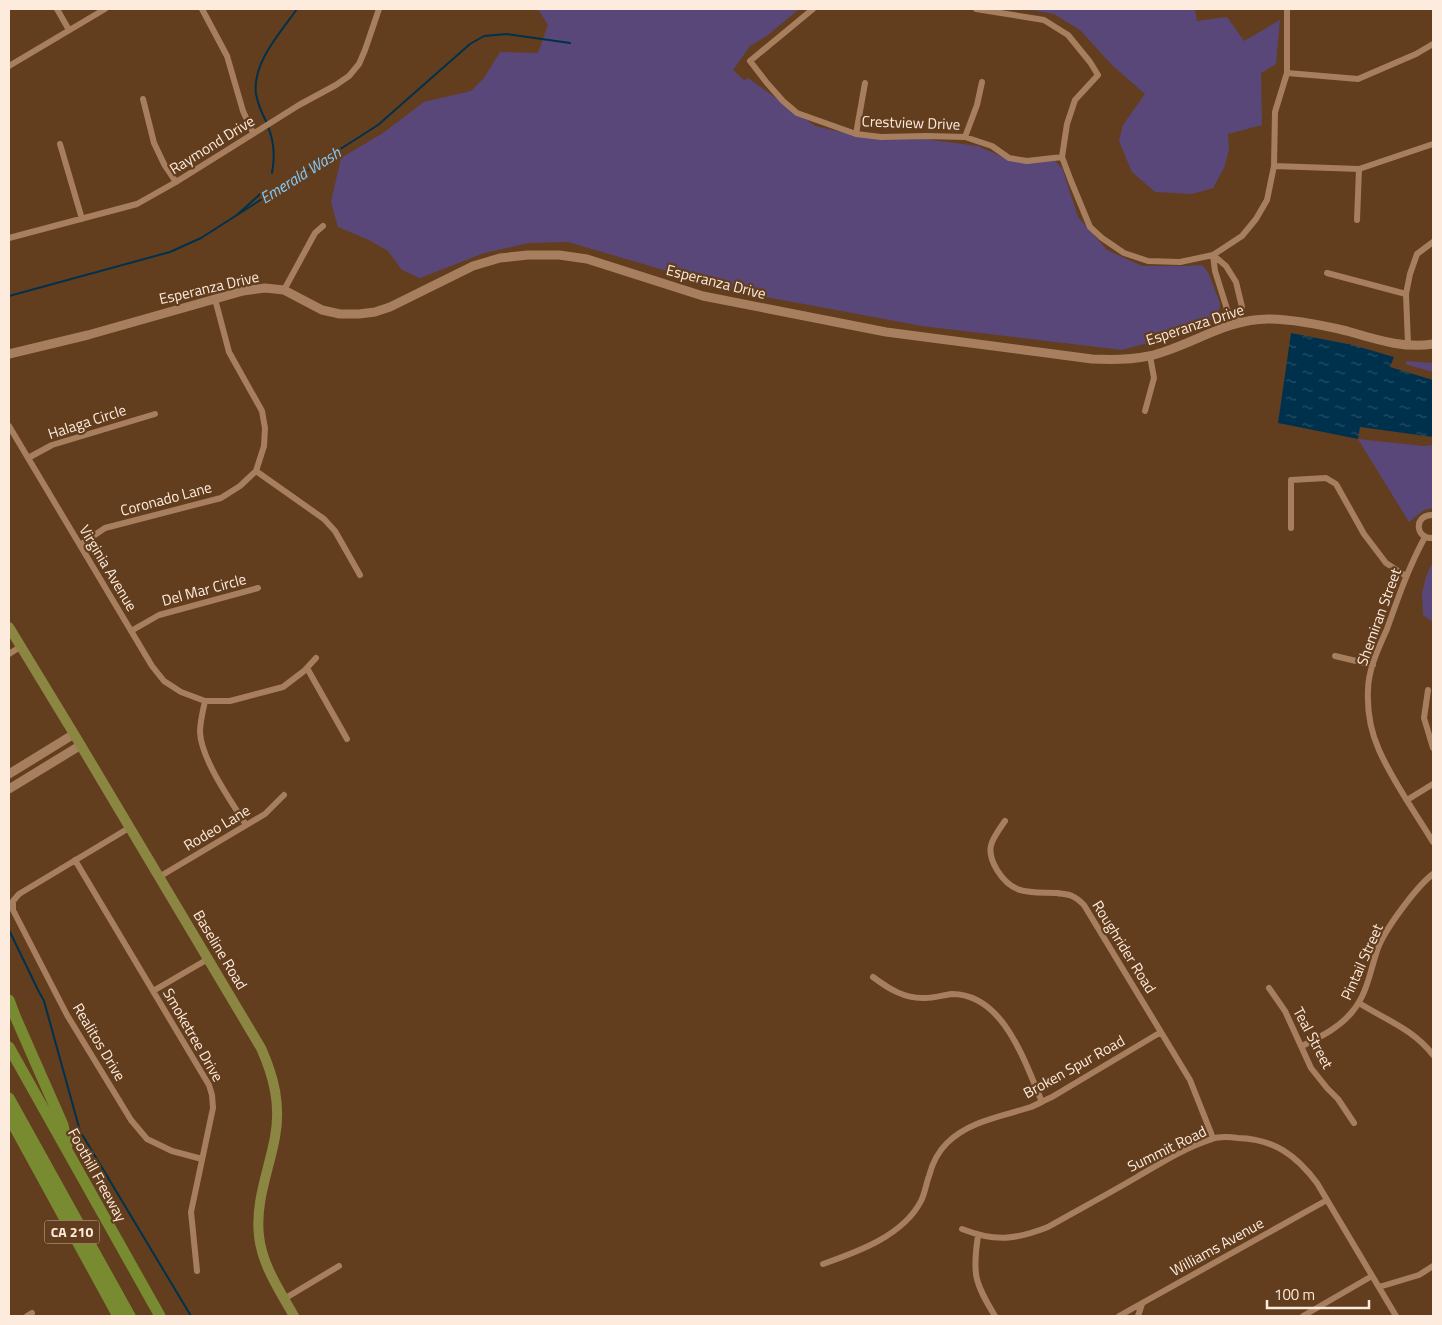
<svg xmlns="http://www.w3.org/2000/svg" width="1442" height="1325" font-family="'Titillium Web',sans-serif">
  <defs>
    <pattern id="water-ripples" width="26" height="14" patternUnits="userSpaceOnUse" patternTransform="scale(1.25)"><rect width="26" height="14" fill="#00314c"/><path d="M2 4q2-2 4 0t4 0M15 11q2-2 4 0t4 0" fill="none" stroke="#264f65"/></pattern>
  </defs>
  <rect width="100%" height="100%" fill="#623e1e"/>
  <path fill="#5a4779" d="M 538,9 L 799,9 L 768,35 L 750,46 L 733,70 L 744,80 L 748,78 L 815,126 L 863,137 L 924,139 L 978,146 L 1007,159 L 1055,161 L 1062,168 L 1078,217 L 1107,250 L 1142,266 L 1188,266 L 1202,265 L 1208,272 L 1220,303 L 1219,316 L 1177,335 L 1122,350 L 922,326 L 739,292 L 568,242 L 529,243 L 484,253 L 420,278 L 402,270 L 388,251 L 369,240 L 338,227 L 331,202 L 341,158 L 383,133 L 424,102 L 471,91 L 484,78 L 500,52 L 538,53 L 548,25 Z
    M 1025,9 L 1195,9 L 1197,21 L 1227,17 L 1244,41 L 1280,20 L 1276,64 L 1261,73 L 1262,125 L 1228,134 L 1229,150 L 1224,168 L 1213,188 L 1192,194 L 1155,192 L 1132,172 L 1119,141 L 1123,125 L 1145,94 L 1112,65 L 1080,30 L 1054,14 Z
    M 1407,361 L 1433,363 L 1433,372 L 1405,364 Z
    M 1358,439 L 1423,446 L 1433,445 L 1433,508 L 1424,510 L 1409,522 Z
    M 1433,561 L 1433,622 L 1423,615 L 1422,593 L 1426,577 Z"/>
  <path fill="url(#water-ripples)" d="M 1291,333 L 1353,345 L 1394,357 L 1390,367 L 1433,380 L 1433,437 L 1360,427 L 1358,439 L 1278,423 Z"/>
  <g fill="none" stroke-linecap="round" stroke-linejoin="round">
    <path stroke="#00314c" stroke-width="2" d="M 267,123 C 262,114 258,104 256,94 C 252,63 280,33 297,9
      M 268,127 C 275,143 275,157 272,173
      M 238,214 L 257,197 L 264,190
      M 9,296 L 170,252 L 201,238 L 378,125 L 470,44 L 484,36 L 507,34 L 570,43
      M 9,930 L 38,990 L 44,1001 L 80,1131 L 191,1316"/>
    <path stroke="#a87f5e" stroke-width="6" d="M 57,9 L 69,30
      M 202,9 L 227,56 L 243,111 L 253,133
      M 813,9 L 750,61 L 767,83 L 783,101 L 797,113 L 856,134 L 881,137 L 927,136 L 965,137 L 992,146 L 1009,158 L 1027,161 L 1062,157
      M 976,9 L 1044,20 L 1068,35 L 1090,62 L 1098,75 L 1075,100 L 1067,124 L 1062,157 L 1071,181 L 1090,227 L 1102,238 L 1124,253 L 1148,261 L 1180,262 L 1213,255 L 1242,236 L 1256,219 L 1267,200 L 1274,166 L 1275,112 L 1287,73 L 1287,9
      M 9,66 L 105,9
      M 1287,73 L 1358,79 L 1416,54 L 1433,44
      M 143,99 L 154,143 L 164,164 L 176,182
      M 856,134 L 865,83
      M 965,137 L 977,105 L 982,82
      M 60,144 L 82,219
      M 1274,166 L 1359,169 L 1433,144
      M 1357,220 L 1359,169
      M 9,238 L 137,204 L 176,182 L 299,105 L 336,85 L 349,76 L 359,64 L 365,50 L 379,9
      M 1213,255 L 1226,266 L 1236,282 L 1242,307 L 1238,323
      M 1213,255 L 1215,271 L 1227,309 L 1238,323
      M 1327,273 L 1406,294
      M 284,290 L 315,233 L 323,226
      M 1408,344 L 1406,294 L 1410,274 L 1417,254 L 1433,242
      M 1145,411 L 1154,378 L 1150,356
      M 9,426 L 152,666 L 164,681 L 181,692 L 205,701 L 230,701 L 283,687 L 304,671 L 316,658
      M 28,458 L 52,445 L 155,414
      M 256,471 L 324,519 L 335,531 L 360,575
      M 1433,515 C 1414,514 1414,539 1433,538
      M 1291,528 L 1291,480 L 1326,478 L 1336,484 L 1364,534 L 1386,563 L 1406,576
      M 1425,537 C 1409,566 1398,598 1387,629 C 1379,647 1368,670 1368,690 C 1367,710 1371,732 1379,750 C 1393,782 1415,812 1433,842
      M 80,545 L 105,528 L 221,498 L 240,486 L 256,471 L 264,446 L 265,428 L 262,411 L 229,352 L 215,299
      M 131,631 L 159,615 L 258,588
      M 9,654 L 20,647
      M 1335,656 L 1373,665
      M 307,668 L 347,739
      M 1428,690 L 1424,718 L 1433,748
      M 205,701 C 203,711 200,722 200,732 C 201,759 231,801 246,825
      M 1407,800 L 1433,784
      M 1005,821 C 992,840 984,848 997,870 C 1013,896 1030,892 1057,893 C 1062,894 1068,894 1072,896 C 1077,898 1081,902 1084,905 L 1190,1080 L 1213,1138
      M 129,828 L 19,894 L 13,901 L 13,910 L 67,1015 L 131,1120 L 147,1139 L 172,1151 L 202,1159
      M 75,860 L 209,1085 L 212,1095 L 213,1108 L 191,1212 L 197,1271
      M 159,877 L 265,814 L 284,795
      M 873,977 C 889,989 905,999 925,998 C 934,998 943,995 952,994 C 1004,994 1025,1063 1042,1102
      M 1269,988 L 1285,1011 L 1311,1068 L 1327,1088 L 1338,1099 L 1354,1123
      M 153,991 L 208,959
      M 1359,1003 C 1386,1020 1413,1029 1433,1055
      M 1302,1046 C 1320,1037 1339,1028 1352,1012 C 1368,993 1370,970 1378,948 C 1385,929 1417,886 1433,874
      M 962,1229 C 995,1242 1015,1240 1048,1227 C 1078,1210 1108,1194 1137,1177 C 1159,1164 1188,1146 1212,1139 C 1220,1136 1230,1137 1238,1138 C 1274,1139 1296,1155 1317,1183 L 1396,1316
      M 978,1236 C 972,1275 975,1283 995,1316
      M 823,1264 C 857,1252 903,1236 921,1201 C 925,1193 926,1184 929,1176 C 932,1164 939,1151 947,1143 C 969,1121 1003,1116 1031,1107 C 1038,1104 1045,1100 1052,1097 L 1161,1032
      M 1379,1287 L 1419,1275 L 1433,1266
      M 284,1299 L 339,1266
      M 27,1316 L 32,1313
      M 1119,1316 L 1327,1200
      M 1138,1316 L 1142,1304
      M 1303,1316 L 1372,1276"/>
    <path stroke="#a87f5e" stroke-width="9" d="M 9,354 L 88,335 L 215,299 L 243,291 L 265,288 L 284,290 L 322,310 L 340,314 L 359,314 L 375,312 L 390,307 L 473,266 L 500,258 L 528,255 L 559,255 L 587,259 L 703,296 L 886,332 L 1092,359 C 1111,360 1130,360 1149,356 C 1189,347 1225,319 1268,319 C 1294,319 1322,325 1347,331 C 1375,339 1404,349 1433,344
      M 9,774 L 74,734
      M 9,789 L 81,745"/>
    <path stroke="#8c8643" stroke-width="10" d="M 9,627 L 74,734 L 261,1048 C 274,1077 281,1105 275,1137 C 269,1170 255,1202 259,1236 C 262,1265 280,1291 294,1316"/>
    <path stroke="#798b31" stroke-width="11" d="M 9,1000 L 15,1016 L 63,1125 L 67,1145
      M 9,1047 L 160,1316
      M 9,1098 L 130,1316
      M 9,1117 L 118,1316"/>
  </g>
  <g text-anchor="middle" stroke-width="4.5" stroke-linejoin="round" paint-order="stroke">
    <rect fill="#623e1e" stroke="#ceb7a4" stroke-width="1" x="44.5" y="1220.5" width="55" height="23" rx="4"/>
    <g font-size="14" font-weight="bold" fill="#fdebdd">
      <text x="72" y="1237">CA 210</text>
    </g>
    <g font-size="15" fill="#fdebdd" stroke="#623e1e">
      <text transform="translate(911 123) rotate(2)" y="5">Crestview Drive</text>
      <text transform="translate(212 145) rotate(-32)" y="5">Raymond Drive</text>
      <text transform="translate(716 282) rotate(14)" y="5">Esperanza Drive</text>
      <text transform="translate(209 288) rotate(-13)" y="5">Esperanza Drive</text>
      <text transform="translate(1195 325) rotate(-18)" y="5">Esperanza Drive</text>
      <text transform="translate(87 422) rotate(-18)" y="5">Halaga Circle</text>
      <text transform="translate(166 499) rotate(-15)" y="5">Coronado Lane</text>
      <text transform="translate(108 568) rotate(59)" y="5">Virginia Avenue</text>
      <text transform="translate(204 590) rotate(-15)" y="5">Del Mar Circle</text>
      <text transform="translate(1379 617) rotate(-70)" y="5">Shemiran Street</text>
      <text transform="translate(217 828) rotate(-31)" y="5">Rodeo Lane</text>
      <text transform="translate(1124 947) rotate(58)" y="5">Roughrider Road</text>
      <text transform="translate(220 950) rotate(59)" y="5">Baseline Road</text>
      <text transform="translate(1362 962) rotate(-66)" y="5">Pintail Street</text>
      <text transform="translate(193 1035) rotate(60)" y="5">Smoketree Drive</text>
      <text transform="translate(1313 1038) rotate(62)" y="5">Teal Street</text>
      <text transform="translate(99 1042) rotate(59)" y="5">Realitos Drive</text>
      <text transform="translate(1074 1067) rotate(-29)" y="5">Broken Spur Road</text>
      <text transform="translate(1167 1149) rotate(-26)" y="5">Summit Road</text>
      <text transform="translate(97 1175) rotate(61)" y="5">Foothill Freeway</text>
      <text transform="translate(1217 1247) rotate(-29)" y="5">Williams Avenue</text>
    </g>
    <g font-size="16" font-style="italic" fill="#86c9f8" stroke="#623e1e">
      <text transform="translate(300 175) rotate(-32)" y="6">Emerald Wash</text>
    </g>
  </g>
  <rect width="1442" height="1325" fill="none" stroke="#fdebdd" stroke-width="20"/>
  <path d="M1267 1300v8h102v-8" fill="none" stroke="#fdebdd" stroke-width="2.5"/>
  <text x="1274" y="1300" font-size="15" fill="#fdebdd" stroke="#623e1e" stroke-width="4" paint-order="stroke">100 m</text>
</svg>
